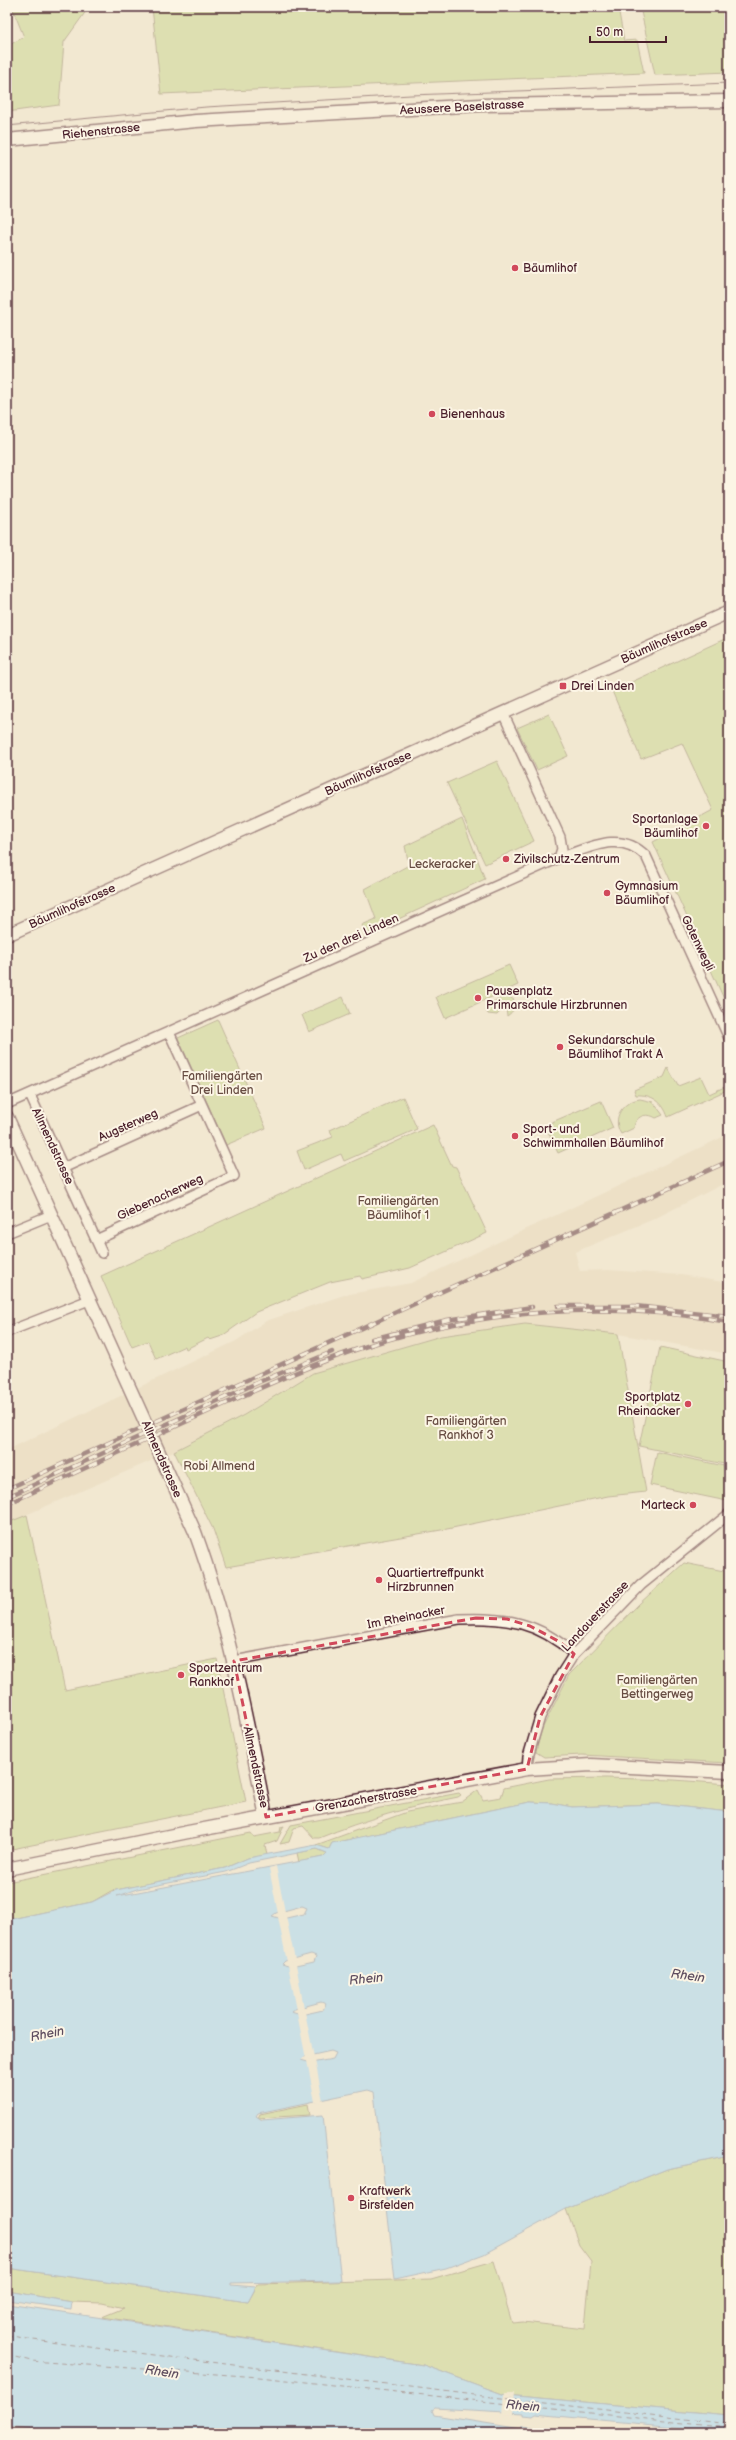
<svg xmlns="http://www.w3.org/2000/svg" width="736" height="2440" font-family="'Balsamiq Sans',sans-serif">
  <rect width="100%" height="100%" fill="#f2e8d1"/>
  <filter id="ink" filterUnits="userSpaceOnUse"><feTurbulence type="fractalNoise" baseFrequency=".025" numOctaves="2"/><feDisplacementMap in="SourceGraphic" scale="8" xChannelSelector="R" yChannelSelector="G"/><feConvolveMatrix kernelMatrix="1 2 1 2 8 2 1 2 1" color-interpolation-filters="sRGB"/></filter>
  <g filter="url(#ink)">
    <path fill="#e6d8b9" d="M 729,1134 L 729,1181 L 654,1219 L 575,1252 L 580,1271 L 608,1270 L 681,1275 L 729,1283 L 729,1354 L 618,1334 L 525,1324 L 441,1336 L 313,1373 L 244,1415 L 174,1451 L 7,1523 L 7,1450 L 236,1341 L 266,1321 L 344,1295 L 411,1283 Z"/>
    <path fill="#c4d68b" stroke="#877a5b" d="M 12,7 L 89,7 L 64,42 L 59,105 L 7,112 L 7,46 L 24,37 Z
      M 152,7 L 618,7 L 624,41 L 637,40 L 644,73 L 161,94 Z
      M 640,7 L 729,7 L 729,72 L 655,75 Z
      M 729,637 L 729,1010 L 653,842 L 713,810 L 682,743 L 641,759 L 612,691 Z
      M 549,714 L 568,756 L 537,770 L 517,728 Z
      M 497,761 L 534,841 L 485,864 L 447,783 Z
      M 462,819 L 485,879 L 366,934 L 362,925 L 376,919 L 365,889 L 409,865 L 405,846 Z
      M 509,965 L 518,985 L 445,1018 L 436,997 Z
      M 507,995 L 514,1000 C 515,1008 514,1011 507,1016 L 506,1009 L 503,1008 L 497,1015 L 488,1014 L 486,1010 L 489,1004 Z
      M 343,997 L 350,1014 L 309,1032 L 302,1015 Z
      M 218,1020 L 266,1128 L 226,1145 L 178,1038 Z
      M 668,1068 L 678,1086 L 701,1077 L 709,1094 L 729,1085 L 729,1089 L 668,1117 C 663,1102 652,1094 636,1095 L 634,1090 L 664,1077 Z
      M 403,1097 L 417,1129 L 344,1161 L 341,1154 L 304,1170 L 297,1151 L 333,1137 L 330,1130 Z
      M 640,1099 L 653,1102 L 663,1115 L 656,1118 C 646,1112 635,1116 634,1128 L 621,1134 C 611,1118 623,1101 640,1099 Z
      M 601,1101 L 613,1128 L 558,1153 L 545,1125 Z
      M 433,1125 L 452,1166 L 456,1167 L 487,1233 L 410,1268 L 362,1279 L 360,1276 L 330,1282 L 256,1312 L 222,1336 L 210,1340 L 208,1338 L 186,1349 L 185,1346 L 156,1359 L 148,1341 L 132,1347 L 101,1276 Z
      M 525,1324 L 618,1334 L 646,1492 L 608,1496 L 447,1529 L 226,1567 L 213,1529 L 174,1451 L 244,1415 L 313,1373 L 441,1336 Z
      M 660,1347 L 729,1362 L 729,1465 L 639,1446 Z
      M 657,1452 L 729,1467 L 727,1501 L 650,1485 Z
      M 27,1515 L 65,1690 L 217,1659 L 246,1802 L 7,1850 L 7,1523 Z
      M 684,1563 L 729,1572 L 729,1763 L 582,1755 L 544,1757 L 536,1752 L 541,1731 L 569,1675 L 639,1604 Z
      M 606,1778 L 674,1780 L 729,1784 L 729,1812 L 658,1804 L 572,1807 L 551,1803 L 530,1802 L 332,1843 L 329,1849 L 316,1845 L 407,1812 L 462,1802 L 478,1790 L 483,1800 L 501,1797 L 504,1788 L 549,1779 Z
      M 459,1793 L 461,1795 L 458,1797 C 409,1807 366,1819 319,1838 L 314,1838 L 303,1826 L 294,1828 L 289,1842 L 280,1844 L 291,1825 Z
      M 284,1826 L 277,1841 L 265,1845 L 267,1855 L 248,1858 L 225,1868 L 111,1891 L 92,1902 L 7,1920 L 7,1882 L 251,1833 L 254,1837 L 280,1832 L 281,1827 Z
      M 317,1849 L 327,1853 L 323,1857 L 299,1862 L 297,1853 Z
      M 308,2104 L 310,2115 L 258,2118 L 260,2114 Z
      M 729,2156 L 729,2415 L 505,2395 L 423,2365 L 102,2317 L 124,2308 L 102,2303 L 72,2302 L 7,2291 L 7,2268 L 248,2302 L 258,2284 L 431,2279 L 494,2261 L 512,2323 L 523,2322 L 585,2329 L 591,2261 L 579,2245 L 566,2209 L 667,2169 Z"/>
    <path fill="#9cd7fc" stroke="#7b8da8" fill-rule="evenodd" d="M 530,1802 L 551,1803 L 572,1807 L 658,1804 L 729,1812 L 729,2156 L 667,2169 L 566,2209 L 484,2254 L 446,2268 L 395,2279 L 374,2092 L 368,2090 L 258,2113 L 256,2116 L 262,2120 L 323,2115 L 341,2281 L 231,2283 L 231,2285 L 256,2287 L 248,2302 L 7,2268 L 7,1920 L 92,1902 L 116,1890 L 225,1868 L 248,1858 L 316,1845 L 329,1849 L 332,1843 ZM 317,1849 L 327,1853 L 323,1857 L 117,1896 L 137,1889 L 226,1872 L 249,1863 ZM 302,1906 L 307,1908 L 304,1914 L 282,1919 L 272,1916 L 276,1913 ZM 311,1954 L 316,1956 L 314,1962 L 291,1967 L 282,1964 L 285,1961 ZM 321,2002 L 326,2004 L 323,2010 L 301,2015 L 291,2012 L 295,2009 ZM 331,2051 L 336,2053 L 333,2059 L 311,2063 L 301,2060 L 304,2057 Z
      M 7,2291 L 72,2302 L 71,2309 L 7,2300 Z
      M 7,2304 L 423,2365 L 505,2395 L 729,2415 L 729,2432 L 535,2414 L 532,2416 L 523,2415 L 523,2413 L 435,2408 L 432,2410 L 434,2415 L 522,2429 L 522,2426 L 588,2433 L 72,2433 L 7,2426 Z"/>
    <path fill="#f2e8d1" d="M 276,1866 L 285,1912 L 278,1914 L 269,1868 Z
      M 286,1916 L 295,1960 L 287,1962 L 278,1917 Z
      M 296,1964 L 304,2008 L 297,2010 L 288,1965 Z
      M 305,2012 L 314,2057 L 306,2059 L 297,2013 Z
      M 315,2060 L 323,2101 L 315,2102 L 307,2061 Z
      M 505,2393 L 515,2393 L 513,2414 L 503,2414 Z"/>
    <g fill="none" stroke-linecap="round" stroke-linejoin="round">
      <path stroke="#5e4d5f" stroke-width="1" stroke-dasharray="5 4" stroke-linecap="butt" d="M 7,2335 L 33,2340 L 475,2395 L 729,2424
        M 7,2355 L 31,2361 L 259,2377 L 729,2428"/>
      <defs>
        <path id="street" d="M 503,713 L 560,837 L 562,849 L 559,858
          M 30,1095 L 102,1253
          M 7,1104 L 559,858 C 587,849 620,829 646,856 L 729,1038
          M 63,1168 L 202,1105
          M 7,1233 L 51,1215
          M 96,1240 L 234,1176 L 169,1032
          M 7,1332 L 89,1300
          M 234,1661 L 459,1619 C 506,1617 538,1622 574,1654
          M 527,1769 L 528,1757 L 540,1717 L 560,1676 L 574,1654 L 641,1585 L 729,1514"/>
        <path id="secondary" d="M 7,140 L 196,121 L 481,105 L 729,101
          M 7,935 L 729,612
          M 7,1117 L 195,1532 C 229,1625 247,1721 266,1817
          M 7,1869 L 188,1832 L 527,1769 L 591,1765 L 729,1772"/>
      </defs>
      <use href="#street" stroke="#4a1f2b" stroke-width="12"/>
      <use href="#secondary" stroke="#4a1f2b" stroke-width="15"/>
      <use href="#street" stroke="#fcf5e5" stroke-width="9"/>
      <use href="#secondary" stroke="#fcf5e5" stroke-width="12"/>
      <path stroke="#4a1f2b" stroke-width="1" d="M 7,126 L 206,107 L 411,95 L 729,83"/>
      <defs>
        <path id="rail" d="M 558,1306 L 635,1306 L 729,1316
          M 372,1339 L 447,1320 L 532,1307
          M 7,1489 L 729,1161
          M 7,1497 L 259,1382 L 332,1352
          M 7,1504 C 73,1474 139,1443 205,1413 C 258,1389 311,1364 367,1346 C 483,1309 609,1301 729,1322"/>
      </defs>
      <use href="#rail" stroke="#4a1f2b" stroke-width="4.5"/>
      <use href="#rail" stroke="#fcf5e5" stroke-width="3" stroke-dasharray="9" stroke-linecap="butt"/>
    </g>
  </g>
  <path d="M0 0H736V2440H0ZM 476,1618 L 507,1619 L 530,1626 L 560,1642 L 574,1654 L 540,1717 L 527,1769 L 266,1817 L 234,1661 Z" fill="#f2e8d1" fill-opacity=".55" fill-rule="evenodd"/>
  <path fill="none" stroke="#d1495b" stroke-width="3" stroke-dasharray="8 5" stroke-linejoin="round" d="M 476,1618 L 507,1619 L 530,1626 L 560,1642 L 574,1654 L 540,1717 L 527,1769 L 266,1817 L 234,1661 Z"/>
  <g fill="#d1495b" stroke="#fcf5e5" stroke-width="1.5">
    <circle cx="515" cy="268" r="4"/>
    <circle cx="432" cy="414" r="4"/>
    <rect x="559" y="682" width="8" height="8" rx="2"/>
    <circle cx="706" cy="826" r="4"/>
    <circle cx="506" cy="859" r="4"/>
    <circle cx="607" cy="893" r="4"/>
    <circle cx="478" cy="998" r="4"/>
    <circle cx="560" cy="1047" r="4"/>
    <circle cx="515" cy="1136" r="4"/>
    <circle cx="688" cy="1404" r="4"/>
    <circle cx="693" cy="1505" r="4"/>
    <circle cx="379" cy="1580" r="4"/>
    <circle cx="181" cy="1675" r="4"/>
    <circle cx="351" cy="2198" r="4"/>
  </g>
  <g text-anchor="middle" stroke-width="4" stroke-linejoin="round" paint-order="stroke">
    <g font-size="12" fill="#4a1f2b" stroke="#fcf5e5">
      <text transform="translate(462 107) rotate(-3)" y="4">Aeussere Baselstrasse</text>
      <text transform="translate(101 131) rotate(-6)" y="4">Riehenstrasse</text>
      <text transform="translate(664 641) rotate(-24)" y="4">Bäumlihofstrasse</text>
      <text transform="translate(368 773) rotate(-24)" y="4">Bäumlihofstrasse</text>
      <text transform="translate(72 906) rotate(-24)" y="4">Bäumlihofstrasse</text>
      <text transform="translate(351 938) rotate(-24)" y="4">Zu den drei Linden</text>
      <text transform="translate(698 943) rotate(64)" y="4">Gotenwegli</text>
      <text transform="translate(128 1125) rotate(-24)" y="4">Augsterweg</text>
      <text transform="translate(53 1146) rotate(65)" y="4">Allmendstrasse</text>
      <text transform="translate(160 1197) rotate(-25)" y="4">Giebenacherweg</text>
      <text transform="translate(162 1459) rotate(66)" y="4">Allmendstrasse</text>
      <text transform="translate(595 1616) rotate(-47)" y="4">Landauerstrasse</text>
      <text transform="translate(406 1617) rotate(-11)" y="4">Im Rheinacker</text>
      <text transform="translate(256 1767) rotate(78)" y="4">Allmendstrasse</text>
      <text transform="translate(366 1799) rotate(-10)" y="4">Grenzacherstrasse</text>
    </g>
    <g font-size="12" fill="#4a1f2b" stroke="#fcf5e5" text-anchor="start">
      <text x="523" y="272">Bäumlihof</text>
      <text x="440" y="418">Bienenhaus</text>
      <text x="571" y="690">Drei Linden</text>
      <text x="698" y="823" text-anchor="end">Sportanlage<tspan x="698" dy="14">Bäumlihof</tspan></text>
      <text x="514" y="863">Zivilschutz-Zentrum</text>
      <text x="615" y="890">Gymnasium<tspan x="615" dy="14">Bäumlihof</tspan></text>
      <text x="486" y="995">Pausenplatz<tspan x="486" dy="14">Primarschule Hirzbrunnen</tspan></text>
      <text x="568" y="1044">Sekundarschule<tspan x="568" dy="14">Bäumlihof Trakt A</tspan></text>
      <text x="523" y="1133">Sport- und<tspan x="523" dy="14">Schwimmhallen Bäumlihof</tspan></text>
      <text x="680" y="1401" text-anchor="end">Sportplatz<tspan x="680" dy="14">Rheinacker</tspan></text>
      <text x="685" y="1509" text-anchor="end">Marteck</text>
      <text x="387" y="1577">Quartiertreffpunkt<tspan x="387" dy="14">Hirzbrunnen</tspan></text>
      <text x="189" y="1672">Sportzentrum<tspan x="189" dy="14">Rankhof</tspan></text>
      <text x="359" y="2195">Kraftwerk<tspan x="359" dy="14">Birsfelden</tspan></text>
    </g>
    <g font-size="12" fill="#684d43" stroke="#fcf5e5">
      <text x="442" y="868">Leckeracker</text>
      <text x="222" y="1080">Familiengärten<tspan x="222" dy="14">Drei Linden</tspan></text>
      <text x="398" y="1205">Familiengärten<tspan x="398" dy="14">Bäumlihof 1</tspan></text>
      <text x="466" y="1425">Familiengärten<tspan x="466" dy="14">Rankhof 3</tspan></text>
      <text x="219" y="1470">Robi Allmend</text>
      <text x="657" y="1684">Familiengärten<tspan x="657" dy="14">Bettingerweg</tspan></text>
    </g>
    <g font-size="13" font-style="italic" fill="#5e4d5f" stroke="#fcf5e5">
      <text transform="translate(688 1975) rotate(8)" y="5">Rhein</text>
      <text transform="translate(366 1978) rotate(-6)" y="5">Rhein</text>
      <text transform="translate(47 2033) rotate(-11)" y="5">Rhein</text>
      <text transform="translate(162 2371) rotate(9)" y="5">Rhein</text>
      <text transform="translate(523 2405) rotate(5)" y="5">Rhein</text>
    </g>
  </g>
  <rect width="736" height="2440" fill="none" stroke="#fcf5e5" stroke-width="24"/>
  <rect x="12" y="12" width="712" height="2416" fill="none" stroke="#4a1f2b" stroke-width="1.5" filter="url(#ink)"/>
  <path d="M590 36v6h76v-6" fill="none" stroke="#4a1f2b" stroke-width="2"/>
  <text x="596" y="36" font-size="12" fill="#4a1f2b" stroke="#fcf5e5" stroke-width="3" paint-order="stroke">50 m</text>
</svg>
